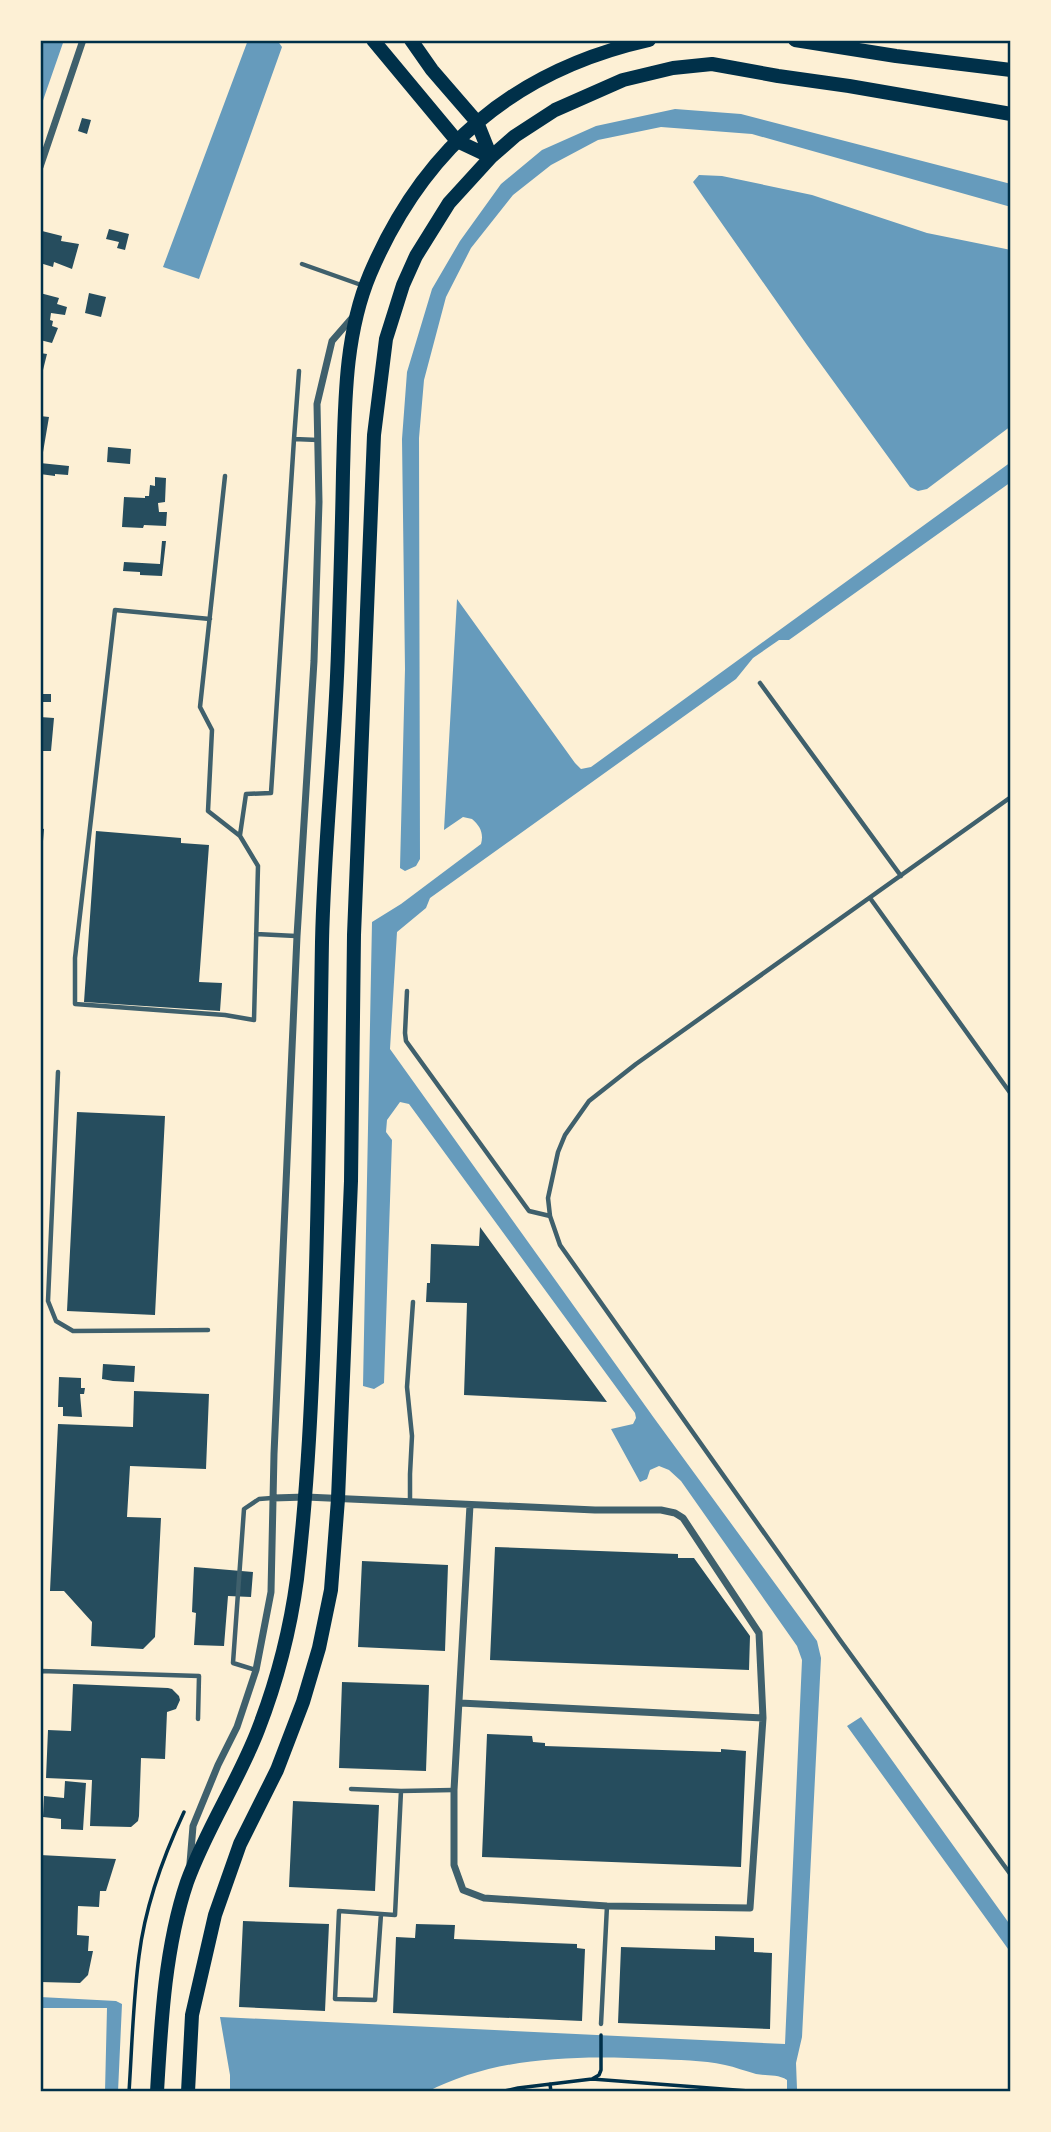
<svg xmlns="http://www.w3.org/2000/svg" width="1051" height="2132" font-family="'Open Sans',sans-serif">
  <rect width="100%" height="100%" fill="#fdf0d5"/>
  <path fill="#669bbc" d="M 40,40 L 64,40 L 40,109 Z
    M 248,40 L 277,40 L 282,47 L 199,279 L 163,267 Z
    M 675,109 L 741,114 L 1011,184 L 1011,207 L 752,134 L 661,127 L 598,140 L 551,165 L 513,195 L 471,248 L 446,297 L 424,380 L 419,438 L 420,859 L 416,866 L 405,871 L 400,868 L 405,669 L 402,439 L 407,372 L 432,289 L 460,241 L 501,184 L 542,150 L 596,126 Z
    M 699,175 L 722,176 L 812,195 L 927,233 L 1011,250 L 1011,426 L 927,489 L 918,491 L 910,487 L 807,345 L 704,198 L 693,182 Z
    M 1011,462 L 1011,482 L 789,640 L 779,640 L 753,658 L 736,679 L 430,898 L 426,908 L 397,932 L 390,1049 L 654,1418 L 817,1641 L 821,1658 L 802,2037 L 796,2063 L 797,2089 L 787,2089 L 787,2080 C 778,2074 766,2076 756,2074 C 745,2071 735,2067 725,2065 C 702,2060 678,2060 655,2059 C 579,2055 496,2056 427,2092 L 230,2092 L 230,2075 L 220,2017 L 785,2044 L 802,1660 L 797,1646 L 681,1481 L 669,1470 L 659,1466 L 650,1470 L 647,1479 L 640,1482 L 611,1429 L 633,1424 L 636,1418 L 635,1413 L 409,1104 L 400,1102 L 387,1120 L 386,1132 L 392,1140 L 384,1383 L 374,1389 L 363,1386 L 372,922 L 401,904 L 481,844 C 484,833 480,826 472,819 L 463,817 L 444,830 L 457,599 L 575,763 L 581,769 L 591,767 Z
    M 861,1717 L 1011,1926 L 1011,1953 L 847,1726 Z
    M 40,1997 L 116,2001 L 122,2004 L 118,2092 L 105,2092 L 107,2008 L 40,2008 Z"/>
  <path fill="#264d5e" d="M 82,118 L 91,120 L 87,134 L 78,131 Z
    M 109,229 L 129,234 L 125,250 L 117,248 L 119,242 L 106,239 Z
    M 42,231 L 62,236 L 61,241 L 79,244 L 72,269 L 54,262 L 53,267 L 40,263 L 40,237 Z
    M 40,293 L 59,298 L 57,304 L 67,307 L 65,315 L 51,313 L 50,320 L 53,321 L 52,326 L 58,328 L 52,343 L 40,340 Z
    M 89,293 L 106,297 L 101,317 L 85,313 Z
    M 40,353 L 47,354 L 41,378 L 40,378 Z
    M 40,416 L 49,417 L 42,458 L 40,458 Z
    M 108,447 L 131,449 L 130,464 L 107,462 Z
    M 40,463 L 69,466 L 68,475 L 55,474 L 55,476 L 40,474 Z
    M 155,477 L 166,478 L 165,502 L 158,503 L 159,512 L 167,512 L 166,526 L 144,525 L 143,528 L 122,527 L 124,497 L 145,498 L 145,496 L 149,496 L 150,485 L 155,486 Z
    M 162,541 L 166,541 L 162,576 L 140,575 L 140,572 L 123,571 L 124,562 L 160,564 Z
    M 40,694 L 51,694 L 51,702 L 40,702 Z
    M 40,717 L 54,718 L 51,751 L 40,751 Z
    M 40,828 L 44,829 L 42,853 L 40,853 Z
    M 96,831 L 181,838 L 181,843 L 209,845 L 199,982 L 222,983 L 220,1011 L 84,1002 Z
    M 77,1112 L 165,1116 L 155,1315 L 67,1311 Z
    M 480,1227 L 607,1402 L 464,1395 L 467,1303 L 426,1302 L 427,1283 L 430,1283 L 431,1244 L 479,1246 Z
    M 103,1364 L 135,1366 L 134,1382 L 113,1381 L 102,1379 Z
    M 59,1377 L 81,1378 L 81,1388 L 85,1388 L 84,1394 L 80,1394 L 82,1417 L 63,1416 L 63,1407 L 58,1407 Z
    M 134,1391 L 209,1394 L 206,1469 L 130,1466 L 127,1517 L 161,1518 L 155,1637 L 143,1649 L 91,1646 L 92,1622 L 64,1591 L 50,1591 L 58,1424 L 133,1427 Z
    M 495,1547 L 678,1554 L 678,1558 L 694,1558 L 750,1636 L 749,1670 L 490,1660 Z
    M 362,1561 L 448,1565 L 445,1651 L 358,1647 Z
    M 194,1567 L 253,1572 L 251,1597 L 228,1596 L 224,1646 L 194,1645 L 196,1613 L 192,1612 Z
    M 342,1682 L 429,1685 L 426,1771 L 339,1768 Z
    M 73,1684 L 168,1688 L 172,1689 L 179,1696 L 180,1700 L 176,1709 L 167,1712 L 165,1759 L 141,1758 L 139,1816 L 138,1821 L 131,1827 L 90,1826 L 92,1780 L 46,1778 L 48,1730 L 71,1731 Z
    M 487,1734 L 532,1736 L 533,1742 L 545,1743 L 545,1746 L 721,1752 L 721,1749 L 746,1751 L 741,1867 L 482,1857 Z
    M 65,1781 L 86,1783 L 83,1830 L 61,1829 L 61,1819 L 43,1817 L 44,1796 L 64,1798 Z
    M 293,1801 L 379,1805 L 375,1891 L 289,1887 Z
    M 40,1855 L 116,1859 L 106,1891 L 100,1891 L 99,1907 L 78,1906 L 77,1935 L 89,1936 L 88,1951 L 93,1951 L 88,1975 L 80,1983 L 40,1982 Z
    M 243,1921 L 329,1924 L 325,2011 L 239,2007 Z
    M 416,1924 L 455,1925 L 454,1939 L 577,1944 L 577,1948 L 585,1949 L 582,2021 L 393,2013 L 396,1937 L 415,1938 Z
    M 715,1936 L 754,1938 L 754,1952 L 772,1953 L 770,2029 L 618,2023 L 621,1947 L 715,1950 Z"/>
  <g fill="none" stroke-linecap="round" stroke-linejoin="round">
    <path stroke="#003049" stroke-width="3.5" d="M 592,2079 L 762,2092
      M 550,2084 L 551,2092
      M 129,2092 C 132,2047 133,2001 139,1956 C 145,1907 163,1857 184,1812
      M 500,2092 L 518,2088 L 592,2079 L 599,2075 L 601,2070 L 601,2035"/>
    <path stroke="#3f606c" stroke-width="4.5" d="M 302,264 L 364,286
      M 299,371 L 294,439 L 318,440
      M 210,619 L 115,610 L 75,958 L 75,1004 L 225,1015 L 254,1020 L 258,866 L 240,836 L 208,811 L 212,730 L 200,707 L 225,476
      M 760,683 L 901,876
      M 1011,797 L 636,1064 L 589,1101 L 565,1135 L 558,1152 L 548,1198 L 550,1216 L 560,1245 L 840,1640 L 1011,1875
      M 240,835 L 246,794 L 271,793 L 294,439
      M 870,898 L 1011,1094
      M 256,934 L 296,936
      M 407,991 L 405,1033 L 406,1041 L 529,1211 L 550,1216
      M 58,1072 L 48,1301 L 56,1321 L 73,1331 L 208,1330
      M 410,1501 L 410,1474 L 412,1436 L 407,1387 L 413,1302
      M 256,1670 L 233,1663 L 244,1509 L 259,1499 L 272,1498
      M 40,1686 L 41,1671 L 199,1676 L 198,1719
      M 351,1789 L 401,1791
      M 381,1914 L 375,2000 L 335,1999 L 339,1911 L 395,1915 L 401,1791 L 453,1790
      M 601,2024 L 607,1906"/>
    <path stroke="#3f606c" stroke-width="7" d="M 40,167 L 83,40
      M 273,1498 L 306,1497 L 595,1510 L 661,1510 L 675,1513 L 683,1518 L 759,1633 L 763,1718 L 750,1908 L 607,1906 L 484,1898 L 463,1890 L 454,1865 L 454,1790 L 470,1505
      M 460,1703 L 763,1718
      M 190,1863 L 193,1826 L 218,1765 L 237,1727 L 256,1670 L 271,1592 L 274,1454 L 297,936 L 314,661 L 319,502 L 317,404 L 332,341 L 352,318"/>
    <path stroke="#003049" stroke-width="14" d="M 373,40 L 457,141 L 491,157
      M 411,40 L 432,70 L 477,122 L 491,157
      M 795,40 L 896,56 L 1011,70
      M 157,2092 C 161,2023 165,1947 187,1882 C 206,1829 238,1782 258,1730 C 277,1681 290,1631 297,1579 C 308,1486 312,1393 315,1300 C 319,1180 320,1061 322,942 C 324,845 335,748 338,651 C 340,592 342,532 343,472 C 345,406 344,336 370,274 C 424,147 515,70 649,40
      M 188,2092 L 192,2015 L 215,1915 L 240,1844 L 277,1770 L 303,1702 L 319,1648 L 331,1590 L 338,1499 L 351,1181 L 354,935 L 374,435 L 386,339 L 403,285 L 416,256 L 449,203 L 491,157 L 515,136 L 555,110 L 623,80 L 673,68 L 712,64 L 778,76 L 849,86 L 1011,114"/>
  </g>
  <rect width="1051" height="2132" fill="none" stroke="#fdf0d5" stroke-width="84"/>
  <rect x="42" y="42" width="967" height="2048" fill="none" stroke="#003049" stroke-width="2.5"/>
</svg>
